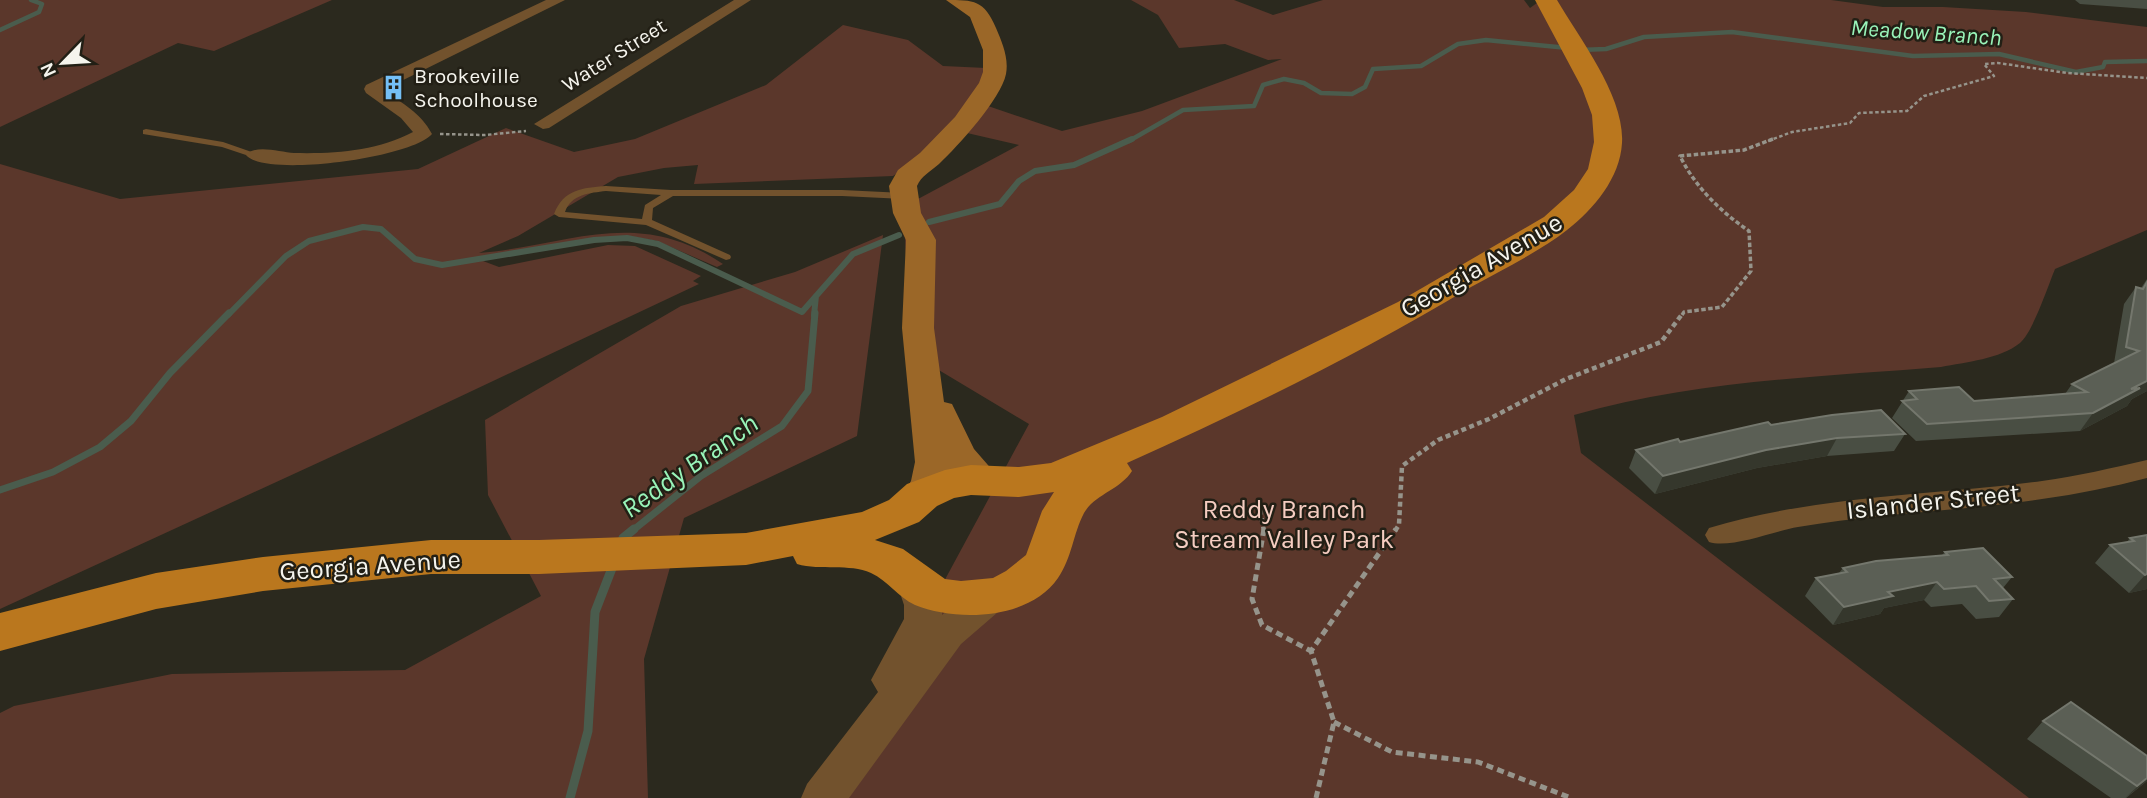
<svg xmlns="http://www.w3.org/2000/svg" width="2147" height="798" font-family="Karla,sans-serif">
  <rect width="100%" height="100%" fill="#2b291e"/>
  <path fill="#5b372b" d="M 0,0 L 332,0 L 214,51 L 178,43 L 0,127 Z
    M 1131,0 L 1234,0 L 1273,15 L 1323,0 L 1524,0 L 1530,8 L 1541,0 L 1831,0 L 1883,7 L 1943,7 L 2026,12 L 2147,27 L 2147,230 L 2055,269 C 2048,286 2033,332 2020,343 C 2000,359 1966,362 1941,367 C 1818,377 1693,381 1574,415 L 1581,453 L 2029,798 L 827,798 L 1029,424 L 912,354 L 903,207 L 1019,145 L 967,133 L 988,106 L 1062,131 L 1142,111 L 1282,59 L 1268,60 L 1225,44 L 1179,48 L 1158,15 Z
    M 843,25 L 908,40 L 943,66 L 986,68 C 976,106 924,155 893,176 L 694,184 L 698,165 L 664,168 L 618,177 L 518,236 L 479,253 C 571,245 637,206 723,264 L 717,267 L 657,241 L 629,236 L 593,238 L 475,258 L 499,267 L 608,245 L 635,246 L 701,276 L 693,281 L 699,284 L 385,432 L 0,609 L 0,164 L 120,199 L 418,169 L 506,128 L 574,152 L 635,139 L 766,85 Z
    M 883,235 L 857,436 L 684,518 L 644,659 L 648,798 L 0,798 L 0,713 L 14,706 L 172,674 L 405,670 L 541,596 L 488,495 L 485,420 L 681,306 L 795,272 Z"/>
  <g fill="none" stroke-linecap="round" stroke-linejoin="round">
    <path stroke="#4a5c4d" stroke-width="4.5" d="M 0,30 L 39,12 L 42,4 L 31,0
      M 1580,50 L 1606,49 L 1644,37 L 1732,32 L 1913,56 L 1999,54 L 2076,72 L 2103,67 L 2105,62 L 2147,61
      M 1129,141 L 1183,110 L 1254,106 L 1263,85 L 1284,79 L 1304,83 L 1321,93 L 1352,94 L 1365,87 L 1373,69 L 1421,66 L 1458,44 L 1486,40 L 1568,48"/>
    <path stroke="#4a5c4d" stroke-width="6" d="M 929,222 L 1000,204 L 1019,181 L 1035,171 L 1074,165 L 1132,139
      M 228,315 L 286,256 L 309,241 L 363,227 L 381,229 L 415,259 L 442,265 L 594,240 L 627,238 L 658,244 L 802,312 L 853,254 L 899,235
      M 814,315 L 816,296"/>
    <path stroke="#4a5c4d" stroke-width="7" d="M 0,490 L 53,472 L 100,447 L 131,421 L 170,373 L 229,313
      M 632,531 L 701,476 L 782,426 L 808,391 L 815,313"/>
    <path stroke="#4a5c4d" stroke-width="9" d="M 620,546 L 623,538 L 634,529
      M 570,798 L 588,731 L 595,612 L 614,563"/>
    <path stroke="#96948b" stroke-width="2.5" stroke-dasharray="3.5 2.5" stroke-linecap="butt" d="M 440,134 L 485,135 L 526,131
      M 1768,141 L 1792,132 L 1850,123 L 1859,113 L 1907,111 L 1924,96 L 1994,76 L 1984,64 L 1998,63 L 2067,73 L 2147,78"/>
    <path stroke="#96948b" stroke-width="3.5" stroke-dasharray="4.5 2.5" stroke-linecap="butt" d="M 1682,315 L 1684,312 L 1722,307 L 1751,271 L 1749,231 C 1720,211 1696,188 1680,156 L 1744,150 L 1773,139"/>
    <path stroke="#96948b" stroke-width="4.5" stroke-dasharray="5 3.5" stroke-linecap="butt" d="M 1260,510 L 1264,531
      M 1395,531 L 1399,525 L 1402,466 L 1438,440 L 1489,419 L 1566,379 L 1661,342 L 1683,313"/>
    <path stroke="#96948b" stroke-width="5" stroke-dasharray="7 4.5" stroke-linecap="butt" d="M 1264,529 L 1252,599 L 1262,625 L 1311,651
      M 1334,722 L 1392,752 L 1478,762 L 1571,798
      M 1316,798 L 1334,722 L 1311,651 L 1396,529"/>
    <path fill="#72522d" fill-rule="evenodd" d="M 146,129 L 223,142 L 260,155 L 255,158 L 222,147 L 143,134 L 143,130 Z
      M 606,186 L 671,190 L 842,190 L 904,193 L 909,196 L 904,199 L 842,196 L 673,196 L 653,208 L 652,220 L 730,255 L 731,257 L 730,259 L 726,260 L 646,225 L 559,217 L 554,214 C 564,189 582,188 606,186 ZM 606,191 L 661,195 L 645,205 L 642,219 L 565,212 C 571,194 590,193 606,191 Z"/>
    <path fill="#72522d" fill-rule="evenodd" d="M 546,0 L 565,0 L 383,90 C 402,103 421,113 432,134 C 412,158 264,178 246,155 C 255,144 280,152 294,153 C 334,154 377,151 413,132 L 401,118 L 366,93 L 364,89 L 366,85 Z
      M 734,0 L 751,0 L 549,128 L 543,129 L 534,124 Z
      M 2147,460 L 2147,478 C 2112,487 2078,494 2042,499 C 1961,511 1879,513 1798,527 C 1774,531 1730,549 1709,542 L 1705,535 L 1709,528 C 1818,495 1931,496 2042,481 C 2078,476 2112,468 2147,460 Z"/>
    <path fill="#72522d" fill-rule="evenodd" d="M 916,570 L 929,574 L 942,605 L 942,615 C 962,599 979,577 1005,586 L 1011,596 L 1005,606 L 961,644 L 849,798 L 801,798 L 807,784 L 878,692 L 871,680 L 904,619 L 904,605 L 897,584 L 903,574 Z"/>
    <path fill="#9b6728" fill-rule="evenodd" d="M 946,0 C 974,0 984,0 996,28 C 1002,42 1009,58 1006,74 C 1001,99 958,146 939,164 C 931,171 921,176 917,186 L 921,213 L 936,240 L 934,328 L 944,402 L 952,404 L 974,449 L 1001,480 L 995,489 C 973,496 966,486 951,471 L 949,482 L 936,505 L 922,509 L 908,505 L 903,495 L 911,481 L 915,462 L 902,328 L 906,240 L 893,213 L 889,186 L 898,170 L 920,153 L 955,117 L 979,83 L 983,72 L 983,50 L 970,17 Z"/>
    <path fill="#ba771e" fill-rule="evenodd" d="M 1535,0 L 1557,0 C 1580,39 1625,97 1622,143 C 1620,178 1594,209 1567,230 C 1539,252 1503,269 1471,287 C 1361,353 1244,411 1127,463 L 1132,471 C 1120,490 1095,494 1084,513 C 1073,534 1072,558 1058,578 C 1029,620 957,622 915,605 C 898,597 888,581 871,573 C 849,563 821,571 797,564 L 793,556 L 746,565 L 539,574 L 431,574 L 263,591 L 156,609 L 0,651 L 0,613 L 156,573 L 263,557 L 431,540 L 539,540 L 746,533 L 862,512 L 889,500 L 907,484 L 945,470 L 971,465 L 1019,467 L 1051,463 L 1162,417 L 1398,302 L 1544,217 L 1574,190 L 1588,169 L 1594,142 L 1592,115 L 1582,88 ZM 1054,492 L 1042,511 L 1026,555 L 1006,571 L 993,578 L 961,581 L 945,579 L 903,549 L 875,540 L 919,522 L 937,506 L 954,498 L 971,495 L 1019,497 Z"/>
  </g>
  <path fill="#494e43" d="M 2075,0 L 2147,0 L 2147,9 L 2080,4 Z
    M 2147,279 L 2147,391 L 2132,399 L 2127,406 L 2080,431 L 1916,441 L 1892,418 L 1909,391 L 1974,401 L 2065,394 L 2072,384 L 2114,363 L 2124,304 L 2136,287 L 2141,288 Z
    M 1771,425 L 1905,434 L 1894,451 L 1827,456 L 1757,468 L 1655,494 L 1629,468 L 1636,450 Z
    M 2147,535 L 2147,589 L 2129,593 L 2095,563 L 2110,545 L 2127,542 L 2130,538 Z
    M 1945,552 L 2012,577 L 2003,588 L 2013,599 L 1999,617 L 1976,619 L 1962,604 L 1931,607 L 1924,600 L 1884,608 L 1880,614 L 1833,625 L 1805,596 L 1816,578 L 1839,573 L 1843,568 L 1942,555 Z
    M 2043,721 L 2147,756 L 2147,781 L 2126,798 L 2111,798 L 2027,739 Z"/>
  <path fill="#35372c" d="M 2147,381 L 2147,391 L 2132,399 L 2127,406 L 2080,431 L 2093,413 L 2131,389 Z
    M 1837,438 L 1827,456 L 1757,468 L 1655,494 L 1663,476 L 1766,450 Z
    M 2147,574 L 2147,589 L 2129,593 L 2145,575 Z
    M 1937,582 L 1924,600 L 1884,608 L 1880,614 L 1833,625 L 1844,607 L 1888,592 Z
    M 2147,778 L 2147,781 L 2143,784 L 2125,798 Z"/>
  <path fill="#5b5f55" stroke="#74776d" stroke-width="2" d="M 2147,282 L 2147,381 L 2131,389 L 2140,388 L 2093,413 L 1927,424 L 1902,401 L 1917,399 L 1909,391 L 1959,387 L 1974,401 L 2087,392 L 2072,384 L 2139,351 L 2126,347 L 2136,287 L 2143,289 Z
    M 1881,410 L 1905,434 L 1837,438 L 1766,450 L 1663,476 L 1636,450 L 1678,439 L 1680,442 L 1768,422 L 1771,425 L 1832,415 Z
    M 2147,535 L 2147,574 L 2145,575 L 2110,545 L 2134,541 L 2130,538 Z
    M 1983,548 L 2012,577 L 1994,579 L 2013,599 L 1989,601 L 1976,586 L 1944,589 L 1937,582 L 1888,592 L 1893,596 L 1844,607 L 1816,578 L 1847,572 L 1843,568 L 1876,561 L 1948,555 L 1945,552 Z
    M 2071,702 L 2147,756 L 2147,778 L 2137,786 L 2043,721 Z"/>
  <defs>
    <symbol id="building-bare" viewBox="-9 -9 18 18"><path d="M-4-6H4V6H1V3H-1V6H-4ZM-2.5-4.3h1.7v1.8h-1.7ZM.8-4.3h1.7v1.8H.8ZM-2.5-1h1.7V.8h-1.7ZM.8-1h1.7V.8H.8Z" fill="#75c0f6" stroke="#221f15" stroke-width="2.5" paint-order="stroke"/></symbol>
  </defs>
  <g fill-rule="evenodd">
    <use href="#building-bare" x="376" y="70" width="35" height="35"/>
  </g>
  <g text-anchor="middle" stroke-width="5" stroke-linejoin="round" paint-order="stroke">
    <g font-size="21" fill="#f5f4ed" stroke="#221f15">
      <text transform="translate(614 55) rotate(-32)" y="7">Water Street</text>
    </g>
    <g font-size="21" fill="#f5f4ed" stroke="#221f15" text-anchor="start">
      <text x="414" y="83">Brookeville<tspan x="414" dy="24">Schoolhouse</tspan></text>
    </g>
    <g font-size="23" font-style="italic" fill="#99f4b9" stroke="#221f15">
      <text transform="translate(1926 32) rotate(4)" y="8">Meadow Branch</text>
    </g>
    <g font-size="26" fill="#f5f4ed" stroke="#221f15">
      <text transform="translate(1481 265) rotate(-30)" y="9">Georgia Avenue</text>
      <text transform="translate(1933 501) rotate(-6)" y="9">Islander Street</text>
      <text transform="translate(370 565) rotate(-4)" y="9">Georgia Avenue</text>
    </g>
    <g font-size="26" fill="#f5cdc1" stroke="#221f15">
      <text x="1284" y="518">Reddy Branch<tspan x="1284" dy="30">Stream Valley Park</tspan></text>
    </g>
    <g font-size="28" font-style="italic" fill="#99f4b9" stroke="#221f15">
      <text transform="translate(689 465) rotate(-35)" y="10">Reddy Branch</text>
    </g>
  </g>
  <g transform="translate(63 63) rotate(245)" stroke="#221f15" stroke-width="5" paint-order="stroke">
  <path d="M0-5L12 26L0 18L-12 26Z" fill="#f5f4ed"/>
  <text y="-10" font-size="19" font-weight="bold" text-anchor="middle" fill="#f5f4ed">N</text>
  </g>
</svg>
